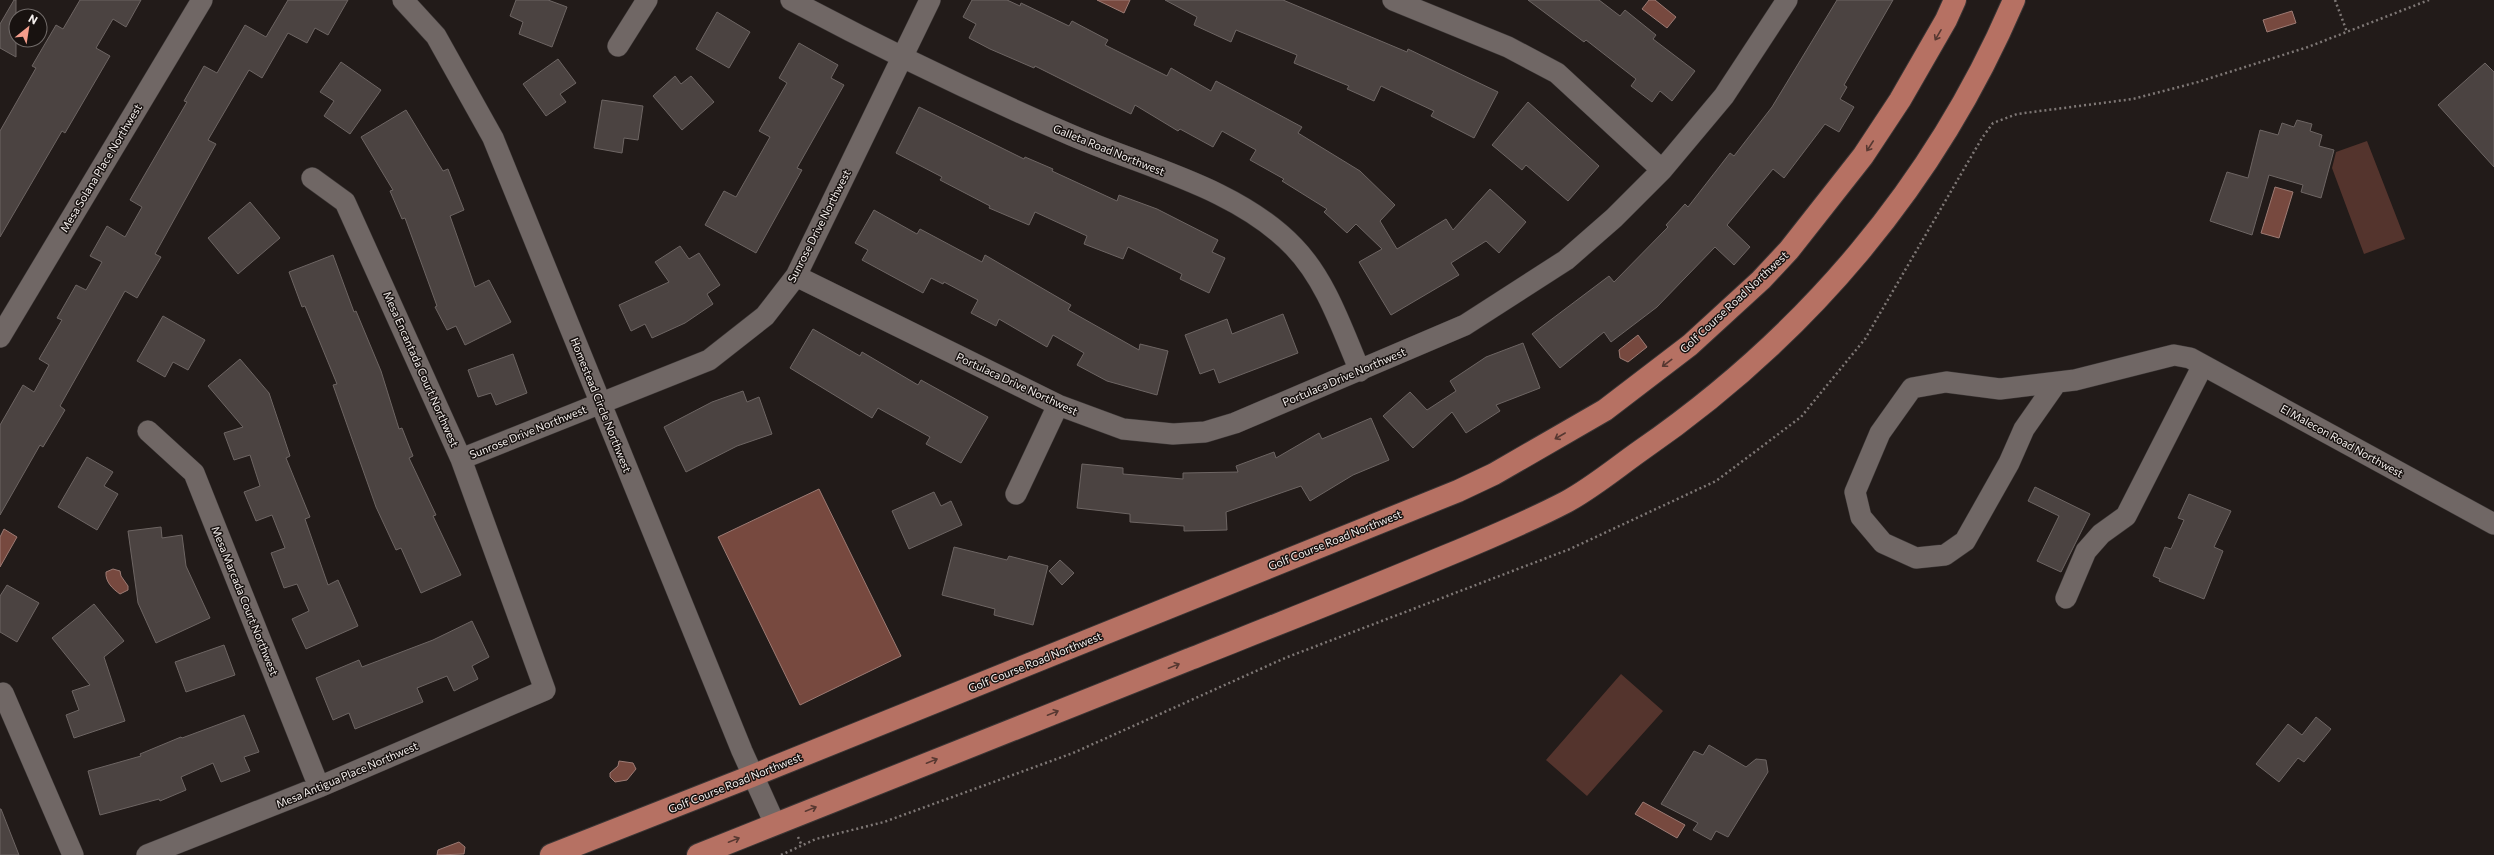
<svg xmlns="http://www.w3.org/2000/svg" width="2494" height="855" font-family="Commissioner,sans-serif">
  <rect width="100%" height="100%" fill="#221b19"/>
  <path fill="#54342d" d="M 2367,141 L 2405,239 L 2364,254 L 2332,168 L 2336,152 Z
    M 1621,674 L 1663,711 L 1587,796 L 1546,760 Z"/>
  <path fill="#77493f" stroke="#9d7b74" d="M 1097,0 L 1130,0 L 1124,13 Z
    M 1649,0 L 1655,0 L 1676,17 L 1667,28 L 1642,9 Z
    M 2292,11 L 2296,23 L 2267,32 L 2263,20 Z
    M 2275,187 L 2293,192 L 2279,238 L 2261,233 Z
    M 1638,335 L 1647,347 L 1628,362 L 1620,358 L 1619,350 Z
    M 819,489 L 901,656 L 800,705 L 718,537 Z
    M 4,529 L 17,537 L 0,567 L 0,537 Z
    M 113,569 L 120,571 L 121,576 L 128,586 L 128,590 L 120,594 C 113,589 105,582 106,572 Z
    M 619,761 L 633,763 L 636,769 L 627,780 L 615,782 L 610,777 L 610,773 L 618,766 Z
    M 1643,802 L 1685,825 L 1677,838 L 1635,814 Z
    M 459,842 L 465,847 L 464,854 L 437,855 L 438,850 Z"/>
  <path fill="#4b4341" stroke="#6d6563" d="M 14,0 L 16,0 L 16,57 L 0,48 L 0,24 Z
    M 80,0 L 141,0 L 126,27 L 113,19 L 96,48 L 110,56 L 65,133 L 62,131 L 0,237 L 0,131 L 36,68 L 32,66 L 56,25 L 63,29 Z
    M 288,0 L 348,0 L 328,35 L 315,28 L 307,43 L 288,33 L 262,78 L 249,70 L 208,140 L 216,144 L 155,254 L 161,257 L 137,298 L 125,291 L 60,406 L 65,410 L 43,447 L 40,445 L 0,515 L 0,425 L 23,385 L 34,392 L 49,365 L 39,359 L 62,320 L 57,318 L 76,285 L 86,290 L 102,262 L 90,256 L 107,226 L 125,237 L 142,207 L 130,200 L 187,102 L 184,101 L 204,66 L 217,73 L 245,25 L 266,37 Z
    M 516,0 L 548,0 L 567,7 L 552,47 L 519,34 L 523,22 L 510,16 Z
    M 972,0 L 1007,0 L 1020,6 L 1021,3 L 1069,26 L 1072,21 L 1108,40 L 1105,45 L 1167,76 L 1171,68 L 1211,91 L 1216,81 L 1302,127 L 1298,133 L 1360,171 L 1395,205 L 1380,221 L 1397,249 L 1446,219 L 1453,230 L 1490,189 L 1526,222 L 1499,253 L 1486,241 L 1451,263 L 1459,275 L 1391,315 L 1359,262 L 1382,249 L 1356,224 L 1347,233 L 1324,212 L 1327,209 L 1282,181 L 1284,179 L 1250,160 L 1256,150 L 1222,131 L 1213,147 L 1180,129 L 1178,131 L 1135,105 L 1131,114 L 1035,66 L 1034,68 L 990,49 L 969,38 L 976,24 L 963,17 Z
    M 1165,0 L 1283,0 L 1407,52 L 1408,49 L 1498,92 L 1474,138 L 1431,116 L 1434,111 L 1381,86 L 1374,101 L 1347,89 L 1349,86 L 1294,63 L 1297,55 L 1236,30 L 1231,42 L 1194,25 L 1197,17 Z
    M 1528,0 L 1599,0 L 1620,16 L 1625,10 L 1656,35 L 1653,39 L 1695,71 L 1672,101 L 1660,91 L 1652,102 L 1631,86 L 1636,79 L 1586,40 L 1584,42 Z
    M 1837,0 L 1893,0 L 1844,85 L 1847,87 L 1840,99 L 1854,107 L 1839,132 L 1825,124 L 1784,178 L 1773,169 L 1727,225 L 1750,247 L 1734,265 L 1715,247 L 1657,307 L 1611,342 L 1604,332 L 1560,368 L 1532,334 L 1609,276 L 1614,282 L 1668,227 L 1666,225 L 1685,204 L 1688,207 L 1730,153 L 1734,156 L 1772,107 Z
    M 717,12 L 750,32 L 729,68 L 696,49 Z
    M 799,43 L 838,65 L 831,78 L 844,85 L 797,168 L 802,170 L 756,253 L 705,225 L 724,191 L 736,197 L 770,137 L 759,131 L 787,83 L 779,78 Z
    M 558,59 L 576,83 L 560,94 L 566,102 L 546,116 L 523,84 Z
    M 341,62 L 381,90 L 350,134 L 324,116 L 334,101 L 320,92 Z
    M 2485,63 L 2494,72 L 2494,167 L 2438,105 Z
    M 675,76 L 681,84 L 691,76 L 714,102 L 682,130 L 653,96 Z
    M 602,100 L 643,106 L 638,140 L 624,138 L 622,153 L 594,148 Z
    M 1528,102 L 1599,166 L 1568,201 L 1526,165 L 1522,170 L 1492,145 Z
    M 919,107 L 1024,159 L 1025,157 L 1053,169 L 1052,171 L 1117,201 L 1119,195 L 1157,209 L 1218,240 L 1212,252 L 1225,258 L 1209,293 L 1180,279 L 1182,274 L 1128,247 L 1123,259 L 1084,244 L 1087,236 L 1035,212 L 1029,225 L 989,208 L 990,206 L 940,180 L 942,177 L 896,153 Z
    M 406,110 L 443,171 L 448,169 L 464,210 L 450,216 L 475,287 L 489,280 L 511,322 L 465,345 L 456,326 L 447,330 L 435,307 L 437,306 L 405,218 L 402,219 L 390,191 L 393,190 L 361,137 Z
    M 2297,120 L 2312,124 L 2310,131 L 2322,135 L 2319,146 L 2334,150 L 2321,198 L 2301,192 L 2303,185 L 2269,175 L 2252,235 L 2210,221 L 2227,172 L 2248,178 L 2260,130 L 2278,135 L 2282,123 L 2294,127 Z
    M 250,202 L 280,238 L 238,274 L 208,238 Z
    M 874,210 L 917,234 L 920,229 L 982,262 L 985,255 L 1071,305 L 1068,310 L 1139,350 L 1140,344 L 1168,351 L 1157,395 L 1107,381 L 1077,365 L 1084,353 L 1053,335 L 1047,347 L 999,319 L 996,326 L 971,313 L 978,300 L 944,282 L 943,284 L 931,278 L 923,293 L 862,260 L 868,250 L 855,243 Z
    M 680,246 L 689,259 L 699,253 L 720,285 L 707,294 L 713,304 L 685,323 L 652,338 L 645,324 L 631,331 L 619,305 L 669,282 L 655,262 Z
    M 333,255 L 354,312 L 356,311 L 381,371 L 399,429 L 402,428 L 413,456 L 409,458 L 436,515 L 433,516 L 461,575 L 421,593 L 401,548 L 396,550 L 376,507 L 333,385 L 337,384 L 305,306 L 302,307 L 289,272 Z
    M 1283,314 L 1298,353 L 1219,383 L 1214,369 L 1200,374 L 1185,335 L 1227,319 L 1232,334 Z
    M 163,316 L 205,340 L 188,370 L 173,362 L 165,377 L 137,361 Z
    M 813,329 L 860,356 L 862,352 L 918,385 L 921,380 L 988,417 L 961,463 L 926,444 L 930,437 L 878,408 L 872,418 L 790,368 Z
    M 1523,343 L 1540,388 L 1496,405 L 1500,411 L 1466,433 L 1452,412 L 1413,448 L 1383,416 L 1410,392 L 1427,410 L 1456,391 L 1450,381 L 1486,357 Z
    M 513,354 L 527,393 L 496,405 L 491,393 L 478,397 L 468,370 Z
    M 240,359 L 269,393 L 290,456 L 286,458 L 310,517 L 305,519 L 328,585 L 338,580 L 358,626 L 306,649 L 292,619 L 309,611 L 297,584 L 284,588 L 271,553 L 285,548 L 272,515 L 256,521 L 244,492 L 260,486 L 250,455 L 234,460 L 224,433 L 243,427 L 208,386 Z
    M 743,391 L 747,402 L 759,397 L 772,434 L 737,446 L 686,472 L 664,427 L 712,402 Z
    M 1371,418 L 1389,460 L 1353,475 L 1310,501 L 1301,486 L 1226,512 L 1227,530 L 1184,531 L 1184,526 L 1130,522 L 1130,514 L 1077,508 L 1082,464 L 1123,468 L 1123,474 L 1183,479 L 1183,473 L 1238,472 L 1236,466 L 1274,452 L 1276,458 L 1319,433 L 1322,439 Z
    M 87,457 L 113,472 L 104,486 L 118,494 L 97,530 L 58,507 Z
    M 2035,487 L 2090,514 L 2061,572 L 2037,561 L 2059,516 L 2028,501 Z
    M 934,492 L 941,506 L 951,501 L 962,525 L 909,549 L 892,511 Z
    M 2189,494 L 2231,511 L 2214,547 L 2223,551 L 2204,599 L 2159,581 L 2160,579 L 2153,576 L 2165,547 L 2171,549 L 2184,520 L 2178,518 Z
    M 161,527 L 162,538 L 182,535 L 186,566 L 210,618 L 156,643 L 138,603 L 128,531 Z
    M 954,547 L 1007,560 L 1009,556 L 1048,566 L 1033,625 L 994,615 L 995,609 L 942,595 Z
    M 1060,560 L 1074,573 L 1062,585 L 1049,571 Z
    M 7,585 L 39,603 L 17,642 L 0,632 L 0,596 Z
    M 94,604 L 124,641 L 104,657 L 125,721 L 74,738 L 66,715 L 79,710 L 72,691 L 90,685 L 52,638 Z
    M 472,621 L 489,657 L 472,666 L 478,679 L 454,691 L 447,676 L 417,688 L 423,702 L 355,729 L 349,713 L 333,720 L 316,678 L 359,660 L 362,667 L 433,640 Z
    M 224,645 L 235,675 L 186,692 L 175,662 Z
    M 244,715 L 259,752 L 244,757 L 250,771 L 221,782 L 213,763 L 181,777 L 186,790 L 160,801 L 159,799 L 100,815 L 88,771 L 141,756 L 140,754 L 181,737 L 182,738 Z
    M 2316,717 L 2331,729 L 2304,762 L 2298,758 L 2279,782 L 2256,764 L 2288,724 L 2302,735 Z
    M 1709,745 L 1746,767 L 1756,759 L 1766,760 L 1768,772 L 1728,837 L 1716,831 L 1711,840 L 1693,830 L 1698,823 L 1661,804 L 1694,751 L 1703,755 Z
    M 0,809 L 1,809 L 19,855 L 0,855 Z"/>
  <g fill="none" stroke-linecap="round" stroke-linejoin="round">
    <defs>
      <path id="minor" d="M 403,0 L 436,36 L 493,138 L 742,751 L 775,824
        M 791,0 C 883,49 976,94 1071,135 C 1145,167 1238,188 1294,247 C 1326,280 1342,329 1360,371
        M 1393,0 L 1508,47 L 1557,73 L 1662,170
        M 618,46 L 647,0
        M 796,276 L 1058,405 L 1123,429 L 1173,434 L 1205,432 L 1235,423 L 1465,325 L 1566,260 L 1614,218 L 1662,170 L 1724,96 L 1787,0
        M 0,337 L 202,0
        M 2057,382 L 2024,429 L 2009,463 L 1965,541 L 1945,555 L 1916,558 L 1883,543 L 1861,517 L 1855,492 L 1880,433 L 1912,388 L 1946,382 L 2000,389 L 2075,380 L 2174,355 L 2190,358 L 2494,524
        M 148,431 L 194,473 L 319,787
        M 461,459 L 709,360 L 765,316 L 796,276 L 930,0
        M 1016,494 L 1058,405
        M 2066,598 L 2086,551 L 2101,534 L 2126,516 L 2203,365
        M 3,693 L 73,855
        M 147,855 L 319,787 L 545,690 L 461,459 L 345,202 L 312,178"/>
      <path id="major" d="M 551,855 L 752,776 L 1458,491 L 1494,474 L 1605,410 L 1690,345 L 1761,280 L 1789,250 L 1863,156 L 1900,100 L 1946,20 L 1955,0
        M 698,855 C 862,789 1026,724 1190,659 C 1268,628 1347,597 1424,565 C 1472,545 1520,526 1566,502 C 1592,488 1616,468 1640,451 C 1805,337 1935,185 2014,0"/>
    </defs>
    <use href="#minor" stroke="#3a3534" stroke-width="22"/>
    <use href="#major" stroke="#3a3534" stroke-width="24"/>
    <path stroke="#7f7876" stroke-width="2.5" stroke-dasharray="2 3" stroke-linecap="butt" d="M 2335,0 L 2347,32
      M 798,837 L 802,846
      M 781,855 L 816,839 L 884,822 L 1073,753 L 1285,658 L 1570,549 L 1716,481 L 1801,417 L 1865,339 L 1982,138 L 1993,123 L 2017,114 L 2133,99 L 2198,82 L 2308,47 L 2429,0"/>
    <use href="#minor" stroke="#706765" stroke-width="21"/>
    <use href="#major" stroke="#b67163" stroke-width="22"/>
  </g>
  <defs><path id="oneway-shaft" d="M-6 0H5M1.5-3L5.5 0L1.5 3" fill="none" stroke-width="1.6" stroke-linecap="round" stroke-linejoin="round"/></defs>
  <g stroke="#573831">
    <use href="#oneway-shaft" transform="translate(1938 35) rotate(120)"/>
    <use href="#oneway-shaft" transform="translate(1870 146) rotate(123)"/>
    <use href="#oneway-shaft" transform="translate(1667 363) rotate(143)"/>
    <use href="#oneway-shaft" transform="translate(1560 436) rotate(150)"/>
    <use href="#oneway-shaft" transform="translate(1174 666) rotate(-22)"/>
    <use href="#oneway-shaft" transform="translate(1053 713) rotate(-22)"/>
    <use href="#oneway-shaft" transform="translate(932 761) rotate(-22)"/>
    <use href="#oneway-shaft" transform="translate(811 809) rotate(-22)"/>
    <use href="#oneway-shaft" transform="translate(734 840) rotate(-22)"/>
  </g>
  <g text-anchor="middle" stroke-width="3" stroke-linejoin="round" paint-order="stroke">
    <g font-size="11" fill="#f6f1ef" stroke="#181210">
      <text transform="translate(1109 150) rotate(22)" y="4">Galleta Road Northwest</text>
      <text transform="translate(101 168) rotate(-59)" y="4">Mesa Solana Place Northwest</text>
      <text transform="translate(819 226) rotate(-63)" y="4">Sunrose Drive Northwest</text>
      <text transform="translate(1734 302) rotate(-43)" y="4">Golf Course Road Northwest</text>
      <text transform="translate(421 369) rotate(66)" y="4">Mesa Encantada Court Northwest</text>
      <text transform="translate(1344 377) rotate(-23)" y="4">Portulaca Drive Northwest</text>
      <text transform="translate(1017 384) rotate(25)" y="4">Portulaca Drive Northwest</text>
      <text transform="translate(601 405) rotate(68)" y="4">Homestead Circle Northwest</text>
      <text transform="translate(528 432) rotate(-22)" y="4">Sunrose Drive Northwest</text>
      <text transform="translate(2342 441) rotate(29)" y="4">El Malecon Road Northwest</text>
      <text transform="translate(1335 540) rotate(-22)" y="4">Golf Course Road Northwest</text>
      <text transform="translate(245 601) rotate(68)" y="4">Mesa Marcada Court Northwest</text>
      <text transform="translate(1035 662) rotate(-22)" y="4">Golf Course Road Northwest</text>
      <text transform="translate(347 775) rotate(-23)" y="4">Mesa Antigua Place Northwest</text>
      <text transform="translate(735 783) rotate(-22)" y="4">Golf Course Road Northwest</text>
    </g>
  </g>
  <g transform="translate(28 28) rotate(30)"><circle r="19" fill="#181210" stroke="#716b69"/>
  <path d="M0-3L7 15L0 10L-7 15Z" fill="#f49d8b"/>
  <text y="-6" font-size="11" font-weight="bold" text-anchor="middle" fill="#f6f1ef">N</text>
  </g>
</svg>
